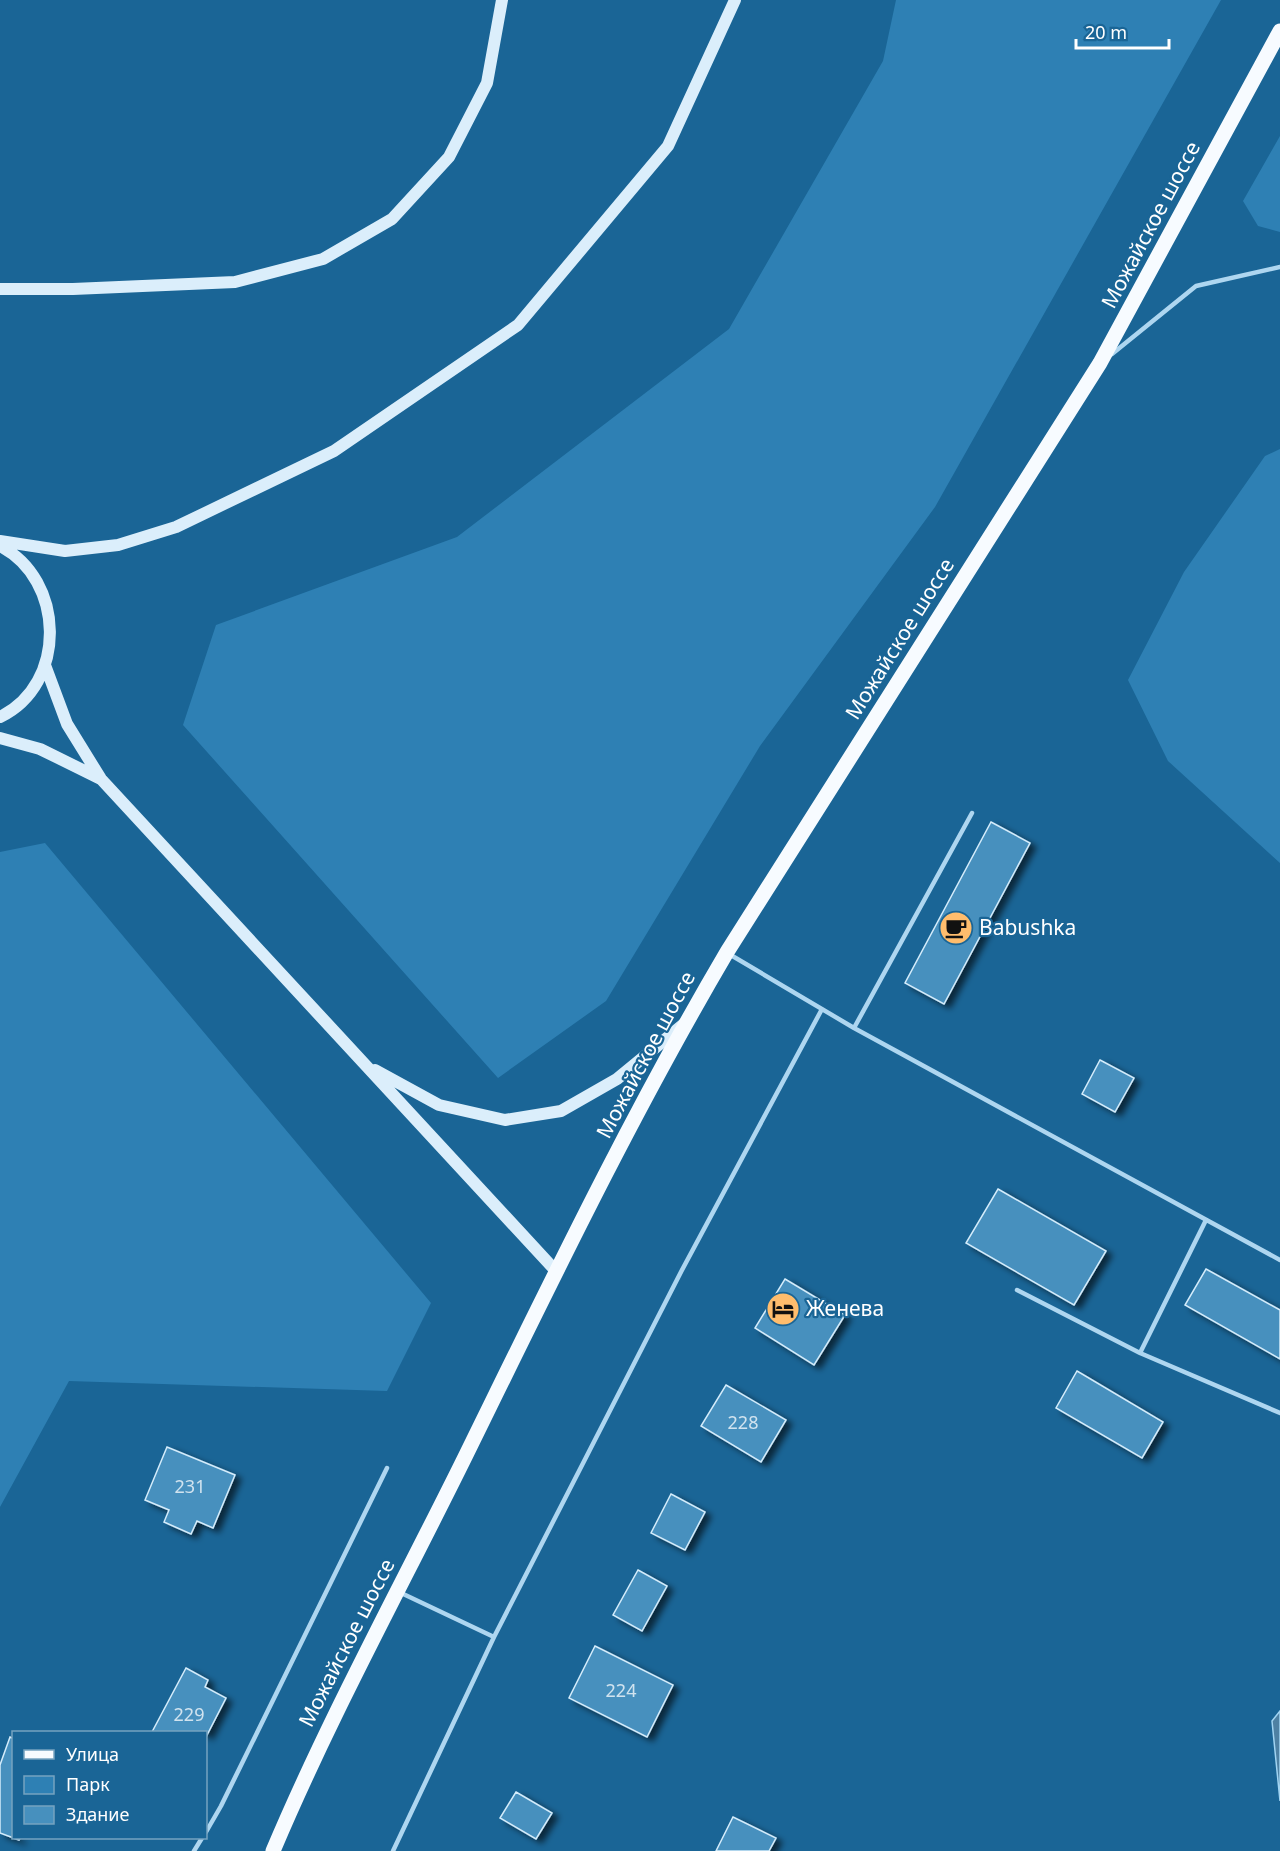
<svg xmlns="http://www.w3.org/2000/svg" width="1280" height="1851" font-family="'Noto Sans',sans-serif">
  <defs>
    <filter id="shadow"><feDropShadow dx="6" dy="4" stdDeviation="3" flood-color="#0009"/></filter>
  </defs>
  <rect width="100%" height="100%" fill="#1a6596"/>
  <path fill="#2e80b4" d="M 896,0 L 1221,0 L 935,507 L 760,746 L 606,1001 L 498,1078 L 183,725 L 216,625 L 457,537 L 729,329 L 883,61 Z
    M 1280,136 L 1280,232 L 1258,226 L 1243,201 Z
    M 1280,449 L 1280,863 L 1168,761 L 1128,680 L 1184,572 L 1265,456 Z
    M 45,843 L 431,1303 L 387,1391 L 69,1381 L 0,1507 L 0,852 Z"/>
  <path fill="#4e81a3" stroke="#a1d4f2" stroke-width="1.5" d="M 1280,1711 L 1280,1801 L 1272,1721 Z"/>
  <path fill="#4790be" stroke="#d4ecfb" stroke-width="1.5" filter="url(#shadow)" d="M 991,822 L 1030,843 L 944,1004 L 905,983 Z
    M 1100,1060 L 1134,1078 L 1115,1112 L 1082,1094 Z
    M 998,1189 L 1106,1251 L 1074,1305 L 966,1243 Z
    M 1206,1269 L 1280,1310 L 1280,1359 L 1185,1305 Z
    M 785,1279 L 845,1315 L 814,1365 L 755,1328 Z
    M 1077,1371 L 1163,1422 L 1142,1458 L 1056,1408 Z
    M 726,1385 L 786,1420 L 761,1462 L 701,1426 Z
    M 167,1447 L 235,1475 L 213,1528 L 197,1521 L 191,1534 L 164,1522 L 169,1510 L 145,1500 Z
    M 671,1494 L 705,1512 L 685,1550 L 651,1533 Z
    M 638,1570 L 667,1586 L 642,1631 L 613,1615 Z
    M 595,1646 L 673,1685 L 647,1737 L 569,1698 Z
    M 186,1668 L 208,1680 L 205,1687 L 226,1698 L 206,1737 L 206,1732 L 152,1732 Z
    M 10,1737 L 14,1739 L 14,1838 L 20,1838 L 19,1840 L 0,1833 L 0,1765 Z
    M 516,1792 L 552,1813 L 536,1839 L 500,1818 Z
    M 733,1817 L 776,1838 L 769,1851 L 716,1851 Z"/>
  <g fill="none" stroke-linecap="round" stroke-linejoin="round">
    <path stroke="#aed6f0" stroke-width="4.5" d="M 1112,354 L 1196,286 L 1280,267
      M 729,954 L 854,1028 L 1280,1260
      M 854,1028 L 972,813
      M 1206,1220 L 1140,1353 L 1280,1413
      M 1017,1290 L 1140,1353
      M 399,1592 L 494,1637
      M 206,1832 L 221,1806 L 387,1468
      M 194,1851 L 202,1838
      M 393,1851 L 494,1637 L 682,1270 L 822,1009"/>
    <path stroke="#dbeefb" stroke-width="12" d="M 0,289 L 73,289 L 235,282 L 323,259 L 392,219 L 449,157 L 487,83 L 502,0
      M 0,541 L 65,551 L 118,545 L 176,527 L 334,451 L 518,325 L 668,146 L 735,0
      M 0,546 C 65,579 68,684 0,717
      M 45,665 L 67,724 L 101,779 L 555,1270
      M 0,738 L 40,749 L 101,779
      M 375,1070 L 439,1105 L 505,1120 L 561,1111 L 617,1079 L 684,1024"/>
    <path stroke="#f7fbff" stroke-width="15" d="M 273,1851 C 330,1716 401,1587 466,1455 C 549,1286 631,1115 727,952 L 1100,363 L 1280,31"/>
  </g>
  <defs>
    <symbol id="cafe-disc" viewBox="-11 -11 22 22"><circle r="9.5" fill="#ffbd6d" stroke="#1a6596"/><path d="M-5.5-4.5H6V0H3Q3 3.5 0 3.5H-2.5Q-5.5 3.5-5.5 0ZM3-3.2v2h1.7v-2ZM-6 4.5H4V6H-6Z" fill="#111"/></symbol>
    <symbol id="hotel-disc" viewBox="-11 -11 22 22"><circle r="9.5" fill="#ffbd6d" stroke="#1a6596"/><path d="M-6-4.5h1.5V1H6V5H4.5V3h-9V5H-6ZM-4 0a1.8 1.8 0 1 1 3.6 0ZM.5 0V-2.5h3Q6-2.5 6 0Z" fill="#111"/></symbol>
  </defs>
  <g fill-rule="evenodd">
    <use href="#cafe-disc" x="937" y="909" width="38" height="38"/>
    <use href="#hotel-disc" x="764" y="1290" width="38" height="38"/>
  </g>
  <g text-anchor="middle" stroke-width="4.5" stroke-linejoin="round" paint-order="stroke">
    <g font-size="18" fill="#d1e3ef">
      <text x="743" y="1429">228</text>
      <text x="190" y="1493">231</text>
      <text x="621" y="1697">224</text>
      <text x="189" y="1721">229</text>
    </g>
    <g font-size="21" fill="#fff" stroke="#1a6596">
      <text transform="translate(1151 225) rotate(-62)" y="7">Можайское шоссе</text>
      <text transform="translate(900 639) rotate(-58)" y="7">Можайское шоссе</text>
      <text transform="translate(646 1055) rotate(-62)" y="7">Можайское шоссе</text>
      <text transform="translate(347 1643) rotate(-63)" y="7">Можайское шоссе</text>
    </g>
    <g font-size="21" fill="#fff" stroke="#1a6596" text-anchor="start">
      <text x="979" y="935">Babushka</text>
      <text x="806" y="1316">Женева</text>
    </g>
  </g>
  <rect x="12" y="1731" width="195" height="108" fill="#1a6596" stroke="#76a3c0" stroke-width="1.5"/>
  <rect x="24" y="1750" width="30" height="9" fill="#f7fbff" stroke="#76a3c0" stroke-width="1.5"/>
  <text x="66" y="1761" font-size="18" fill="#ffffff">Улица</text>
  <rect x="24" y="1776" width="30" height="18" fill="#2e80b4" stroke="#76a3c0" stroke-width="1.5"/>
  <text x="66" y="1791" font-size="18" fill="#ffffff">Парк</text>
  <rect x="24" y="1806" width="30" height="18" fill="#4790be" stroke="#76a3c0" stroke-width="1.5"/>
  <text x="66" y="1821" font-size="18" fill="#ffffff">Здание</text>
  <path d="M1076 39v9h93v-9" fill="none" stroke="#ffffff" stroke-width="3"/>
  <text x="1085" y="39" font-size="18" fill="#ffffff" stroke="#1a6596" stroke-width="4.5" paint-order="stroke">20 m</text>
</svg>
